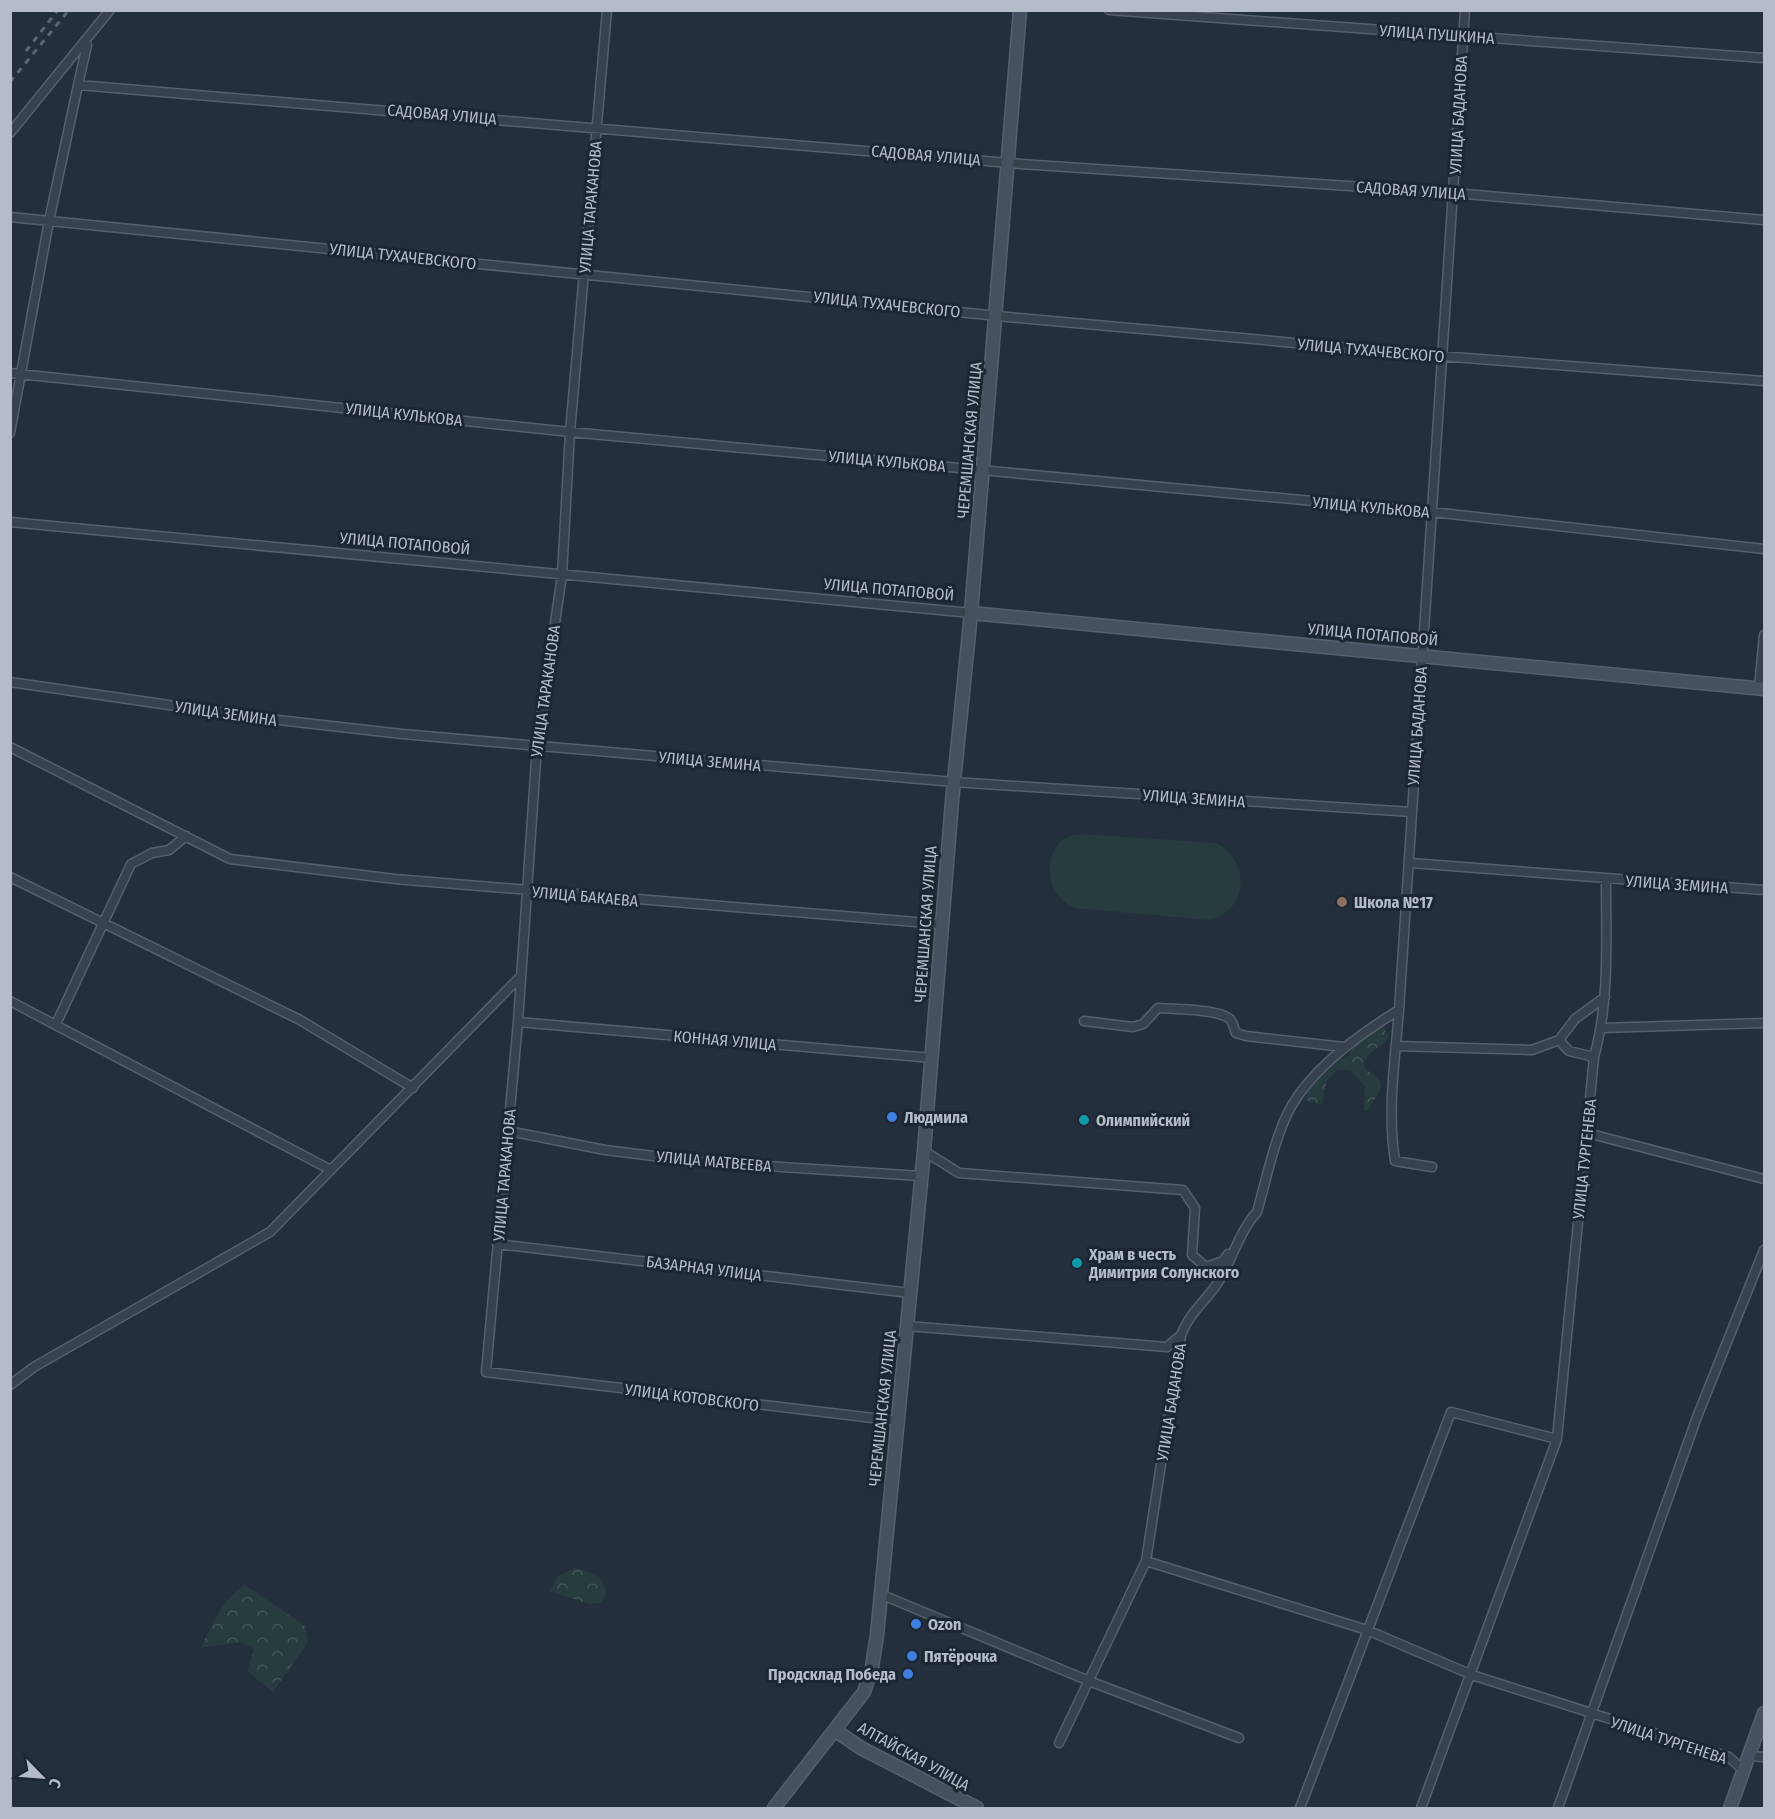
<svg xmlns="http://www.w3.org/2000/svg" width="1775" height="1819" font-family="'Fira Sans Condensed',sans-serif">
  <defs>
    <pattern id="forest-crowns" width="20" height="18" patternUnits="userSpaceOnUse" patternTransform="scale(1.5)"><rect width="20" height="18" fill="#263c3f"/><path d="M2 6a3 3 0 1 1 6 0M12 15a3 3 0 1 1 6 0" fill="none" stroke="#435659"/></pattern>
  </defs>
  <rect width="100%" height="100%" fill="#242f3e"/>
  <path fill="#263c3f" d="M 1080,834 L 1217,843 C 1251,863 1249,911 1208,920 L 1075,908 C 1049,899 1040,860 1062,840 C 1067,836 1074,835 1080,834 Z"/>
  <path fill="url(#forest-crowns)" d="M 1378,1027 L 1384,1028 L 1389,1037 C 1381,1049 1364,1051 1364,1067 L 1381,1082 L 1381,1089 L 1367,1111 L 1364,1110 L 1365,1086 L 1350,1070 L 1338,1070 L 1327,1080 L 1322,1105 L 1305,1100 C 1312,1081 1328,1062 1348,1056 L 1353,1046 Z
    M 575,1568 C 592,1571 617,1584 600,1603 L 589,1604 L 549,1591 L 558,1576 Z
    M 245,1585 L 305,1626 L 308,1642 L 273,1692 L 247,1671 L 254,1649 L 241,1642 L 201,1648 C 211,1626 223,1598 245,1585 Z"/>
  <g fill="none" stroke-linecap="round" stroke-linejoin="round">
    <defs>
      <path id="street" d="M 607,10 L 570,432 L 562,575 L 537,746 L 518,1022 L 486,1372 L 898,1421
        M 1109,10 L 1764,58
        M 78,85 L 87,45
        M 10,133 L 110,10
        M 10,217 L 1008,317 L 1440,356 L 1764,381
        M 10,373 L 570,432 L 1432,512 L 1764,549
        M 10,433 L 49,221 L 78,85 L 1021,164 L 1454,193 L 1764,220
        M 10,522 L 971,613
        M 10,682 L 252,717 L 402,734 L 954,782 L 1412,812
        M 1759,688 L 1764,635
        M 10,747 L 230,859 L 395,879 L 940,924
        M 1411,863 L 1764,890
        M 10,877 L 300,1020 L 413,1088
        M 10,1001 L 331,1170
        M 1399,1010 C 1395,1061 1387,1110 1395,1161 L 1432,1167
        M 1084,1021 L 1133,1027 L 1143,1024 L 1158,1008 C 1174,1009 1219,1009 1230,1019 C 1233,1022 1234,1029 1236,1033 L 1246,1036 L 1344,1047
        M 518,1022 L 932,1058
        M 56,1024 L 131,864 L 152,853 L 169,850 L 186,836
        M 1602,1028 L 1764,1023
        M 1559,1040 L 1569,1051 L 1594,1057
        M 1396,1046 L 1532,1050 L 1559,1040 L 1575,1019 L 1605,997
        M 508,1131 L 605,1150 L 702,1162 L 921,1176
        M 1587,1133 L 1764,1179
        M 924,1151 L 959,1173 L 1183,1190 L 1195,1208 L 1192,1255 L 1206,1267 L 1223,1261 L 1228,1254
        M 497,1244 L 910,1293
        M 907,1326 L 1167,1347 L 1181,1335
        M 10,1385 L 34,1367 L 270,1232 L 520,977
        M 1146,1561 L 1367,1630 L 1472,1675 L 1729,1757 L 1744,1771
        M 880,1594 L 1089,1681 L 1239,1738
        M 1059,1743 L 1146,1561 L 1181,1335 C 1189,1313 1207,1300 1219,1281 C 1233,1258 1239,1232 1257,1212 C 1266,1181 1272,1148 1285,1119 C 1304,1074 1358,1035 1399,1010 L 1465,10
        M 1749,1756 L 1764,1757
        M 1300,1808 L 1451,1412 L 1557,1439
        M 1421,1808 L 1557,1439 L 1594,1057 C 1610,1000 1606,939 1606,879
        M 1558,1808 L 1697,1417 L 1764,1250"/>
      <path id="secondary" d="M 971,613 L 1764,689
        M 836,1731 L 861,1748 L 977,1808
        M 774,1808 L 864,1692 L 872,1667 L 877,1635 L 924,1151 L 952,801 L 971,613 L 1020,10
        M 1730,1808 L 1764,1713"/>
    </defs>
    <use href="#street" stroke="#565f6c" stroke-width="11"/>
    <use href="#secondary" stroke="#565f6c" stroke-width="15"/>
    <use href="#street" stroke="#38414e" stroke-width="8"/>
    <use href="#secondary" stroke="#465061" stroke-width="12"/>
    <path stroke="#5a6575" stroke-width="3" stroke-dasharray="6 6" stroke-linecap="butt" d="M 26,51 L 58,10
      M 10,82 L 69,10"/>
  </g>
  <circle fill="#8d6e63" stroke="#1d2633" stroke-width="2" cx="1342" cy="902" r="6"/>
  <g fill="#3f7fe0" stroke="#1d2633" stroke-width="2">
    <circle cx="892" cy="1117" r="6"/>
    <circle cx="916" cy="1624" r="6"/>
    <circle cx="912" cy="1656" r="6"/>
    <circle cx="908" cy="1674" r="6"/>
  </g>
  <g fill="#0f9aa8" stroke="#1d2633" stroke-width="2">
    <circle cx="1084" cy="1120" r="6"/>
    <circle cx="1077" cy="1263" r="6"/>
  </g>
  <g text-anchor="middle" stroke-width="6" stroke-linejoin="round" paint-order="stroke">
    <g font-size="16" fill="#b4bcc9" stroke="#1d2633">
      <text transform="translate(1437 34) rotate(4)" y="6">УЛИЦА ПУШКИНА</text>
      <text transform="translate(442 114) rotate(5)" y="6">САДОВАЯ УЛИЦА</text>
      <text transform="translate(1458 115) rotate(-87)" y="6">УЛИЦА БАДАНОВА</text>
      <text transform="translate(926 155) rotate(5)" y="6">САДОВАЯ УЛИЦА</text>
      <text transform="translate(1411 190) rotate(4)" y="6">САДОВАЯ УЛИЦА</text>
      <text transform="translate(590 207) rotate(-85)" y="6">УЛИЦА ТАРАКАНОВА</text>
      <text transform="translate(403 256) rotate(6)" y="6">УЛИЦА ТУХАЧЕВСКОГО</text>
      <text transform="translate(887 304) rotate(6)" y="6">УЛИЦА ТУХАЧЕВСКОГО</text>
      <text transform="translate(1371 350) rotate(5)" y="6">УЛИЦА ТУХАЧЕВСКОГО</text>
      <text transform="translate(404 414) rotate(6)" y="6">УЛИЦА КУЛЬКОВА</text>
      <text transform="translate(969 440) rotate(-85)" y="6">ЧЕРЕМШАНСКАЯ УЛИЦА</text>
      <text transform="translate(887 461) rotate(5)" y="6">УЛИЦА КУЛЬКОВА</text>
      <text transform="translate(1371 507) rotate(5)" y="6">УЛИЦА КУЛЬКОВА</text>
      <text transform="translate(405 543) rotate(5)" y="6">УЛИЦА ПОТАПОВОЙ</text>
      <text transform="translate(889 589) rotate(5)" y="6">УЛИЦА ПОТАПОВОЙ</text>
      <text transform="translate(1373 634) rotate(5)" y="6">УЛИЦА ПОТАПОВОЙ</text>
      <text transform="translate(545 691) rotate(-82)" y="6">УЛИЦА ТАРАКАНОВА</text>
      <text transform="translate(226 713) rotate(8)" y="6">УЛИЦА ЗЕМИНА</text>
      <text transform="translate(1417 726) rotate(-86)" y="6">УЛИЦА БАДАНОВА</text>
      <text transform="translate(710 761) rotate(5)" y="6">УЛИЦА ЗЕМИНА</text>
      <text transform="translate(1194 798) rotate(4)" y="6">УЛИЦА ЗЕМИНА</text>
      <text transform="translate(1677 884) rotate(4)" y="6">УЛИЦА ЗЕМИНА</text>
      <text transform="translate(585 896) rotate(5)" y="6">УЛИЦА БАКАЕВА</text>
      <text transform="translate(925 924) rotate(-86)" y="6">ЧЕРЕМШАНСКАЯ УЛИЦА</text>
      <text transform="translate(725 1040) rotate(5)" y="6">КОННАЯ УЛИЦА</text>
      <text transform="translate(1584 1159) rotate(-84)" y="6">УЛИЦА ТУРГЕНЕВА</text>
      <text transform="translate(714 1161) rotate(5)" y="6">УЛИЦА МАТВЕЕВА</text>
      <text transform="translate(504 1175) rotate(-85)" y="6">УЛИЦА ТАРАКАНОВА</text>
      <text transform="translate(704 1268) rotate(7)" y="6">БАЗАРНАЯ УЛИЦА</text>
      <text transform="translate(692 1397) rotate(7)" y="6">УЛИЦА КОТОВСКОГО</text>
      <text transform="translate(1171 1402) rotate(-81)" y="6">УЛИЦА БАДАНОВА</text>
      <text transform="translate(882 1408) rotate(-84)" y="6">ЧЕРЕМШАНСКАЯ УЛИЦА</text>
      <text transform="translate(1669 1740) rotate(18)" y="6">УЛИЦА ТУРГЕНЕВА</text>
      <text transform="translate(914 1756) rotate(29)" y="6">АЛТАЙСКАЯ УЛИЦА</text>
    </g>
    <g font-size="16" font-weight="bold" fill="#b4bcc9" stroke="#1d2633" text-anchor="start">
      <text x="1354" y="908">Школа №17</text>
      <text x="904" y="1123">Людмила</text>
      <text x="1096" y="1126">Олимпийский</text>
      <text x="1089" y="1260">Храм в честь<tspan x="1089" dy="18">Димитрия Солунского</tspan></text>
      <text x="928" y="1630">Ozon</text>
      <text x="924" y="1662">Пятёрочка</text>
      <text x="896" y="1680" text-anchor="end">Продсклад Победа</text>
    </g>
  </g>
  <rect width="1775" height="1819" fill="none" stroke="#b4bcc9" stroke-width="24"/>
  <g transform="translate(42 1777) rotate(115)" stroke="#1d2633" stroke-width="4.5" paint-order="stroke">
  <path d="M0-4.5L10 22L0 15L-10 22Z" fill="#b4bcc9"/>
  <text y="-9" font-size="16" font-weight="bold" text-anchor="middle" fill="#b4bcc9">С</text>
  </g>
</svg>
